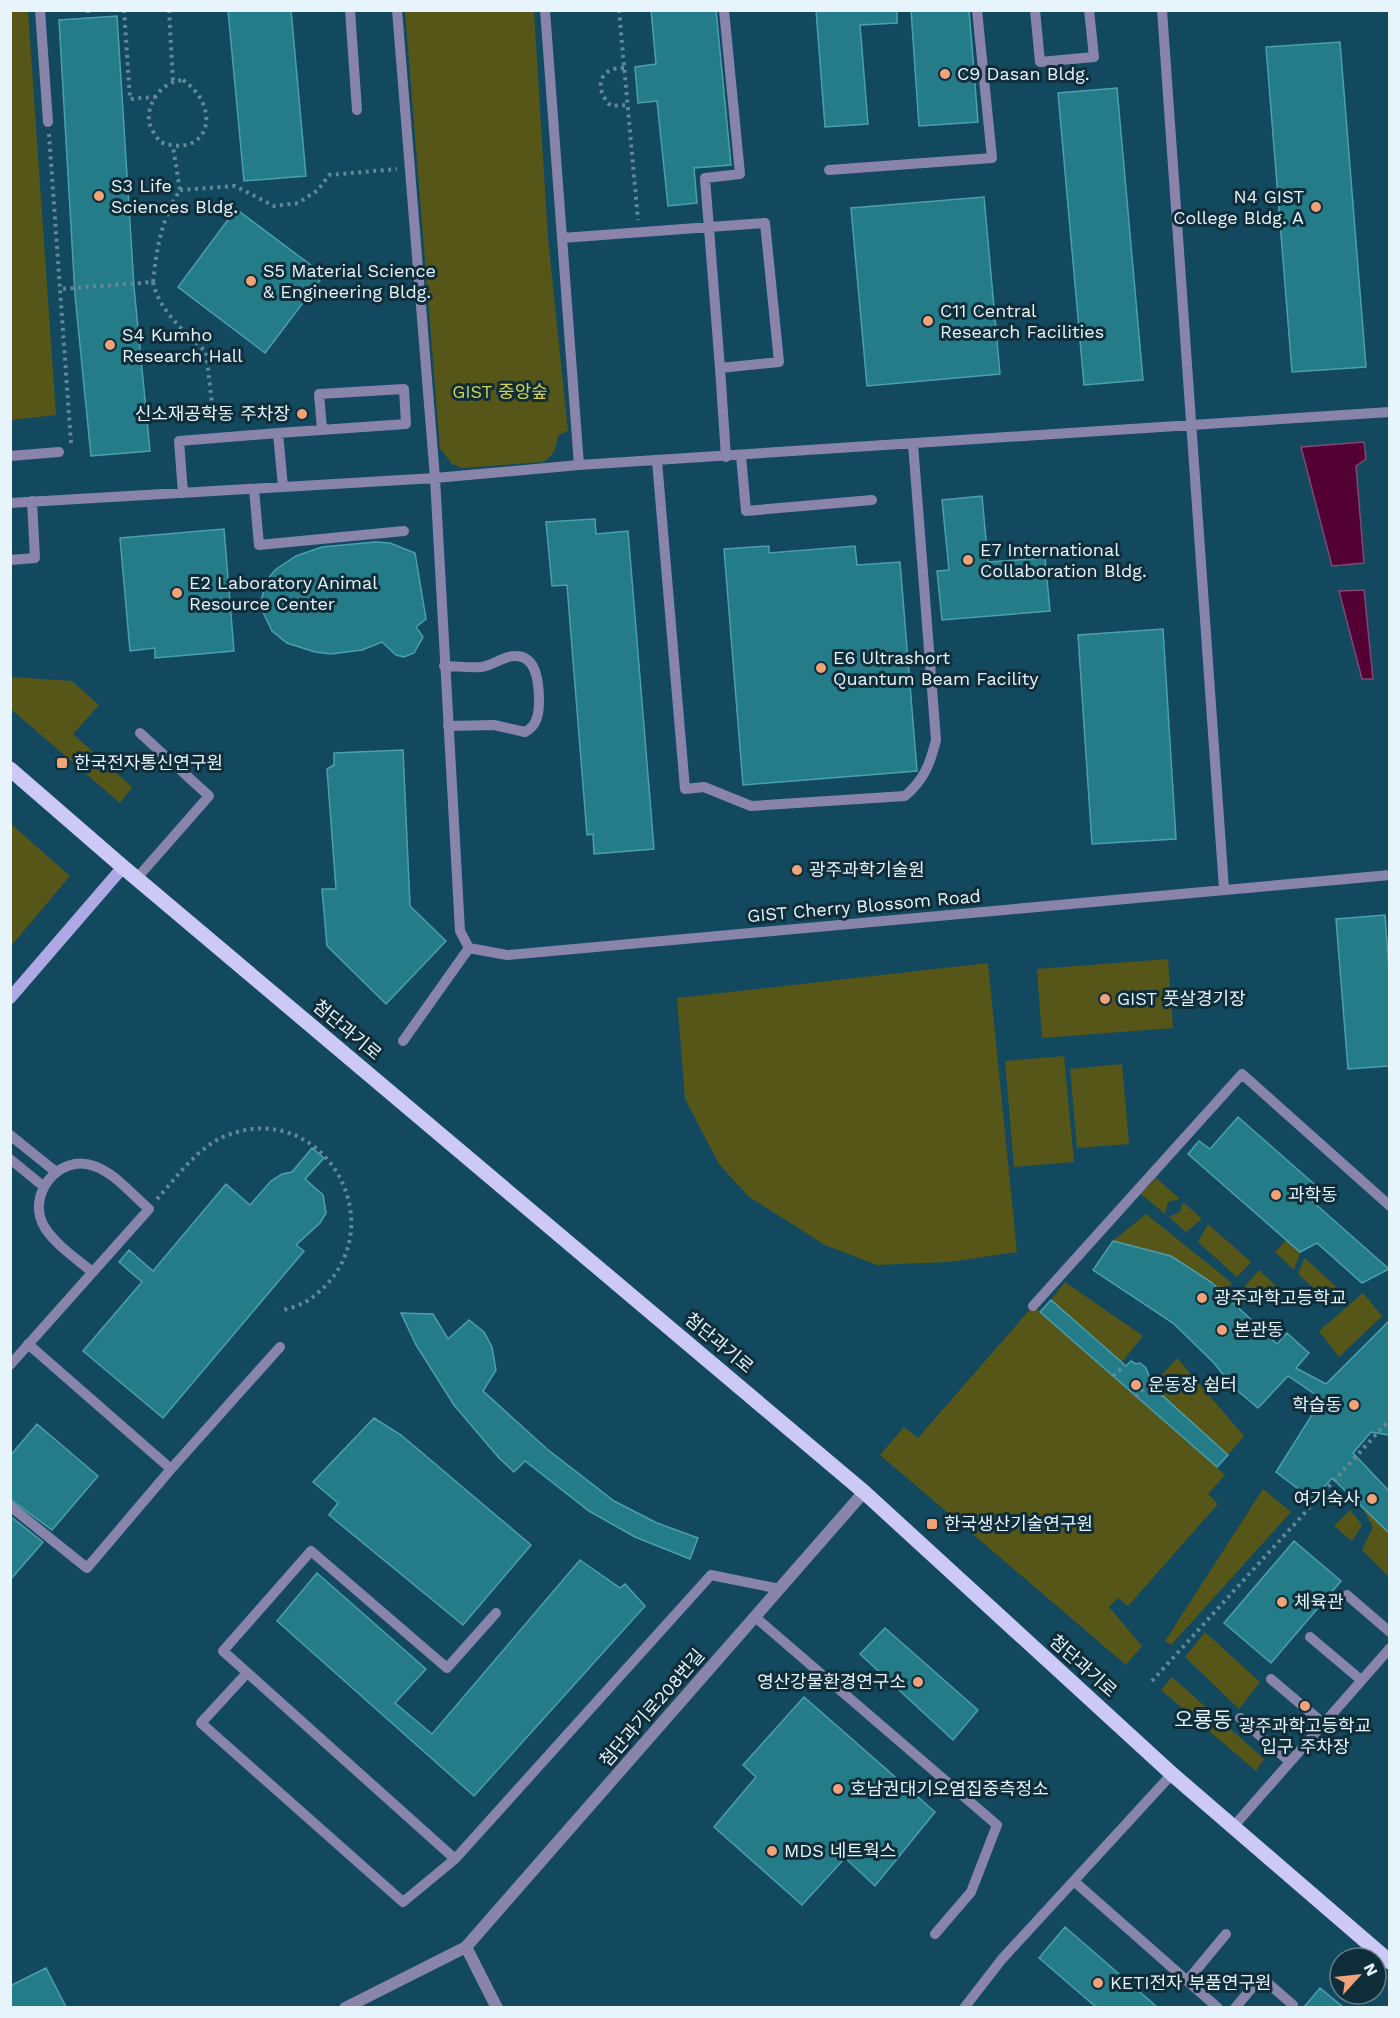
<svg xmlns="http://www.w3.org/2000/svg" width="1400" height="2018" font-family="'Work Sans','Noto Sans KR',sans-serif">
  <rect width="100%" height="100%" fill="#12495f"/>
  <path fill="#575619" d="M 10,11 L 28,11 L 56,415 L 11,420 Z
    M 405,11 L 534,11 L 548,239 L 568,431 L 558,435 C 556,448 555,455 543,462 L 462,468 L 452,464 L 440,448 Z
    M 11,677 L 72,681 L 99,705 L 73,734 L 132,787 L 120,803 L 11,709 Z
    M 11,824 L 70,876 L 11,946 Z
    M 1168,959 L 1173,1028 L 1042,1038 L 1037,969 Z
    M 988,963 L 1017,1252 L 949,1262 L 877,1265 L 825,1245 L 748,1196 L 719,1164 L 685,1099 L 677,998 Z
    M 1064,1056 L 1074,1162 L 1014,1167 L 1005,1061 Z
    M 1122,1064 L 1129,1144 L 1077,1148 L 1070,1069 Z
    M 1156,1178 L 1180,1199 L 1168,1202 L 1165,1214 L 1141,1194 Z
    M 1183,1202 L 1202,1219 L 1186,1232 L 1169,1217 L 1180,1212 Z
    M 1146,1214 L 1232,1283 L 1223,1293 L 1171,1256 L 1113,1241 Z
    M 1208,1224 L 1251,1262 L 1237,1277 L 1198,1242 Z
    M 1286,1240 L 1300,1252 L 1294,1270 L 1275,1252 Z
    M 1305,1258 L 1346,1296 L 1335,1307 L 1298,1274 Z
    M 1259,1270 L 1285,1294 L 1237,1305 L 1232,1301 Z
    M 1065,1282 L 1143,1336 L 1122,1362 L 1051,1300 Z
    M 1363,1293 L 1382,1316 L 1339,1357 L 1319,1331 Z
    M 1033,1306 L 1225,1475 L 1208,1494 L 1218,1504 L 1128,1606 L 1118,1598 L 1109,1607 L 1142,1646 L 1126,1665 L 880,1455 L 904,1427 L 918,1438 Z
    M 1177,1358 L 1244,1436 L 1228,1455 L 1152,1386 Z
    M 1263,1489 L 1291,1512 L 1171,1645 L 1165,1641 Z
    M 1362,1507 L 1389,1533 L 1389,1577 L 1362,1550 L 1373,1527 Z
    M 1350,1510 L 1362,1525 L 1352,1541 L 1334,1526 Z
    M 1205,1632 L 1260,1682 L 1239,1709 L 1185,1657 Z
    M 1172,1677 L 1264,1759 L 1256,1771 L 1161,1690 Z"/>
  <path fill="#530035" stroke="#7f4970" stroke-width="1.5" d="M 1364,442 L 1366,459 L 1356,466 L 1364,563 L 1332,566 L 1301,447 Z
    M 1364,590 L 1373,679 L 1362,679 L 1339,591 Z"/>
  <path fill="#237c88" stroke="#4ca0ad" stroke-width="1.5" d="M 228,10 L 291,10 L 306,176 L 244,181 Z
    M 651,10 L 716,10 L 731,165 L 694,168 L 697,203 L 668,206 L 657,101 L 638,103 L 635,67 L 656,64 Z
    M 816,10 L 897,10 L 897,23 L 860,25 L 868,124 L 825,127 Z
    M 911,10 L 969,10 L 978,122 L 919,126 Z
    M 117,16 L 134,287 L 150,451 L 91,456 L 75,295 L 59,20 Z
    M 1340,42 L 1366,367 L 1292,372 L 1266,47 Z
    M 1117,88 L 1143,380 L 1084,385 L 1058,93 Z
    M 984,197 L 1000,374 L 867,386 L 851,208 Z
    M 236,209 L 324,275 L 265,353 L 178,287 Z
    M 982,496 L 988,562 L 1045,558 L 1050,611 L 942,620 L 937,571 L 949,570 L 942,500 Z
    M 595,519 L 596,534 L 628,531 L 654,849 L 594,854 L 593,834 L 587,835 L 567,585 L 552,586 L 546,522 Z
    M 224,529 L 234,651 L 155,658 L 155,648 L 130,651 L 120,538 Z
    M 375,542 L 390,543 L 415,553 L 426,619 L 416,627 L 423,637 L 414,653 L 404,657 L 396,655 L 382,642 L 362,650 L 331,654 L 315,652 L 287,643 L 272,631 L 260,606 L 266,581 L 275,570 L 296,556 L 322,547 Z
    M 769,546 L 769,553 L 855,546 L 857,565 L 900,562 L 917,771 L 743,785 L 724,549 Z
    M 1163,629 L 1176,839 L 1092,844 L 1078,635 Z
    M 403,750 L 410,906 L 446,941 L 386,1004 L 327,946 L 322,889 L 336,889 L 327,769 L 334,765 L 334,753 Z
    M 1385,915 L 1389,971 L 1389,1066 L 1348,1069 L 1336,919 Z
    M 1238,1117 L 1321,1190 L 1312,1201 L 1389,1269 L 1362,1283 L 1317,1243 L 1300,1252 L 1188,1154 L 1199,1141 L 1210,1149 Z
    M 312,1148 L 324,1158 L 305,1179 L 323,1195 L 326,1213 L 320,1223 L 296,1245 L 304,1251 L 163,1418 L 83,1351 L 142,1282 L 119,1262 L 129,1250 L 153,1271 L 226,1184 L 250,1205 L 271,1181 L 282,1174 L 292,1172 Z
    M 1113,1241 L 1171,1256 L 1211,1282 L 1277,1344 L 1287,1333 L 1309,1353 L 1296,1368 L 1326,1384 L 1389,1321 L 1389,1435 L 1371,1432 L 1353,1453 L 1389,1491 L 1389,1533 L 1332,1478 L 1313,1500 L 1276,1472 L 1322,1399 L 1288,1376 L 1258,1408 L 1233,1387 L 1214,1363 L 1173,1323 L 1093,1270 Z
    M 1051,1300 L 1126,1366 L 1131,1361 L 1136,1364 L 1140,1363 L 1146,1368 L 1153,1387 L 1228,1455 L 1217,1467 L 1040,1312 Z
    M 401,1313 L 433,1314 L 448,1339 L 469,1320 L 484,1332 L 492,1347 L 496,1370 L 483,1391 L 547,1449 L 614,1501 L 657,1523 L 698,1538 L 690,1559 L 635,1537 L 589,1511 L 525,1461 L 514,1472 L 499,1458 L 454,1405 L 416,1345 Z
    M 374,1418 L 401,1435 L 531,1545 L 463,1625 L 329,1515 L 338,1503 L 313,1482 Z
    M 37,1424 L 98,1476 L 52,1530 L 10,1499 L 10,1456 Z
    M 10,1516 L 43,1542 L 10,1580 Z
    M 1294,1541 L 1341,1581 L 1271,1663 L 1224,1623 Z
    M 580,1560 L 620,1588 L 625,1584 L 645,1606 L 474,1796 L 277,1621 L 317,1573 L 426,1669 L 395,1703 L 432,1734 Z
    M 885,1628 L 978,1710 L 953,1740 L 860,1654 Z
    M 804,1697 L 935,1812 L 875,1886 L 845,1858 L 802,1905 L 714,1827 L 756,1777 L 743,1765 Z
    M 1065,1927 L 1157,2007 L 1096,2007 L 1039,1958 Z
    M 46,1968 L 66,2007 L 10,2007 L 10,1986 Z
    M 1320,1988 L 1343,2007 L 1304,2007 Z"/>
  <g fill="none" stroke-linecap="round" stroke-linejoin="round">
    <path stroke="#62899a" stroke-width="4" stroke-dasharray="3 4.5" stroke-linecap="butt" d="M 88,10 L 88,18
      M 124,10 L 130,99 L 155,97
      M 169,10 L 173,81
      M 619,10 L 638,220
      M 624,68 C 598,67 594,90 611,106 L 628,105
      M 183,80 C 223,108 209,160 160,142 C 156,136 150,128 149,121 C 147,100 164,81 183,80 Z
      M 49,134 L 60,289
      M 180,190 L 235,186 L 274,206 L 298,203 L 318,190 L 329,175 L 397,169
      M 153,282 C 159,311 185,332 206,352 L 213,412
      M 71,443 L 60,289 L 153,282 C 157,247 161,220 180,190 L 173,147
      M 157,1199 C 178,1176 198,1146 228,1135 C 327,1097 401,1234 310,1299 C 302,1305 290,1308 280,1311
      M 1113,1376 L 1125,1365
      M 1136,1397 L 1148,1383
      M 1152,1681 L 1390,1419"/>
    <path stroke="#8884aa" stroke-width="10" d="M 40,10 L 48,122
      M 350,10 L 357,110
      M 397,10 L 435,478 L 460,931 L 469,948 L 507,955 L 1390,875
      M 545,10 L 579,465
      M 1035,10 L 1040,62 L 1094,57 L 1089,10
      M 1162,10 L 1224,889
      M 829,170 L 992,158 L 977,10
      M 562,238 L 765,223 L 779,362 L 720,368 L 726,457
      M 720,368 L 705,178 L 740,174 L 724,10
      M 10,456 L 59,452
      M 741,456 L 746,511 L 872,500
      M 657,461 L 685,789 L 704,787 L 751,806 L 905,796 C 924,780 930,764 936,740 L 913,444
      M 283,487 L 278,433 L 406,424 L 404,389 L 319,394 L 322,429
      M 254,489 L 259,545 L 404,531
      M 183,493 L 179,441 L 278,433
      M 10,503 L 435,478 L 579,465 L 1390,412
      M 10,560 L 35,558 L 32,501
      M 444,666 C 456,666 469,668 481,667 C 493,666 504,655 516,656 C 538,656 539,686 539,701 C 539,714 537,726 525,732 L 494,725 L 448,726
      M 137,878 L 209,796 L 140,733
      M 403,1041 L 469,948
      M 10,1135 L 56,1172
      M 10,1159 L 43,1186
      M 1033,1306 L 1242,1074 L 1390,1206
      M 28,1344 L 171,1469 L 280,1347
      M 10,1365 L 149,1209 C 132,1195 115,1173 94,1166 C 58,1153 25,1196 45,1228 C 56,1245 77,1259 92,1272
      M 10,1506 L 87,1568 L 171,1469
      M 1347,1595 L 1390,1632
      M 496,1613 L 447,1668 L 311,1551 L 223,1651 L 455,1859 L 711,1575 L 780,1589
      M 755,1617 L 997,1825 L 971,1892 L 935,1934
      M 1310,1637 L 1361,1680
      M 247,1673 L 201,1723 L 403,1902 L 455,1859
      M 1271,1679 L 1323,1723
      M 1240,1718 L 1290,1762
      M 1233,1827 L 1390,1648
      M 1075,1882 L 1218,2008
      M 1187,1981 L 1226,1934
      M 964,2008 L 1002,1959 L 1172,1774
      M 1235,2008 L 1261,1977 L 1293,2005"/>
    <path stroke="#8884aa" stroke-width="12" d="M 466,1947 L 497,2008
      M 345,2008 L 466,1947 L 864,1492"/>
    <path stroke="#aea8e4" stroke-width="12" d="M 10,998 L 123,867"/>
    <path stroke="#cdc9f7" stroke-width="15" d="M 10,769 L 123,867 L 864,1492 L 1172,1774 L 1390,1962"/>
  </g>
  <g fill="#f0a279" stroke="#102d3a" stroke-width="2">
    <circle cx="945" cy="74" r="6"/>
    <circle cx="99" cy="196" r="6"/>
    <circle cx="1316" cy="207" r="6"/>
    <circle cx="251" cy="281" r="6"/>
    <circle cx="928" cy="321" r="6"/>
    <circle cx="110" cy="345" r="6"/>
    <circle cx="302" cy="414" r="6"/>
    <circle cx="968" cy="560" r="6"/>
    <circle cx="177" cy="593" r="6"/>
    <circle cx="821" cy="668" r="6"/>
    <rect x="56" y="757" width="12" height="12" rx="3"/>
    <circle cx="797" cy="870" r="6"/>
    <circle cx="1105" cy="999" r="6"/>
    <circle cx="1276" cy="1195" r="6"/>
    <circle cx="1202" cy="1298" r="6"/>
    <circle cx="1222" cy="1330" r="6"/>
    <circle cx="1136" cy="1385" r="6"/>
    <circle cx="1354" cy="1405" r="6"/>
    <circle cx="1372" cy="1499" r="6"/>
    <rect x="926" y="1518" width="12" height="12" rx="3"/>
    <circle cx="1282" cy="1602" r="6"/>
    <circle cx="918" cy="1682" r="6"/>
    <circle cx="1305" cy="1706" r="6"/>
    <circle cx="838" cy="1789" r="6"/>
    <circle cx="772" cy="1851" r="6"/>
    <circle cx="1098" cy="1983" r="6"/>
  </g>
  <g text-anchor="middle" stroke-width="6" stroke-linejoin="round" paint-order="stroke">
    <g font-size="18" fill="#e7f4fb" stroke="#102d3a" text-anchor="start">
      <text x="957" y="80">C9 Dasan Bldg.</text>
      <text x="111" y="192">S3 Life<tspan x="111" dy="21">Sciences Bldg.</tspan></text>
      <text x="1304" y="203" text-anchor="end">N4 GIST<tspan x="1304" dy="21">College Bldg. A</tspan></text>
      <text x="263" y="277">S5 Material Science<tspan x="263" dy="21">&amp; Engineering Bldg.</tspan></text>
      <text x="940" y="317">C11 Central<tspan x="940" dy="21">Research Facilities</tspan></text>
      <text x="122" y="341">S4 Kumho<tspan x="122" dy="21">Research Hall</tspan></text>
      <text x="290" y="420" text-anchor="end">신소재공학동 주차장</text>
      <text x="980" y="556">E7 International<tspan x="980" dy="21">Collaboration Bldg.</tspan></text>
      <text x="189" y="589">E2 Laboratory Animal<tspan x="189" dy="21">Resource Center</tspan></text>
      <text x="833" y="664">E6 Ultrashort<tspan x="833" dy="21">Quantum Beam Facility</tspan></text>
      <text x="74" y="769">한국전자통신연구원</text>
      <text x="809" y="876">광주과학기술원</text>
      <text x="1117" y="1005">GIST 풋살경기장</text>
      <text x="1288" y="1201">과학동</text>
      <text x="1214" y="1304">광주과학고등학교</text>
      <text x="1234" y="1336">본관동</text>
      <text x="1148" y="1391">운동장 쉼터</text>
      <text x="1342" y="1411" text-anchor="end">학습동</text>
      <text x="1360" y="1505" text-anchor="end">여기숙사</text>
      <text x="944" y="1530">한국생산기술연구원</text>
      <text x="1294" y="1608">체육관</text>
      <text x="906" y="1688" text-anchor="end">영산강물환경연구소</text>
      <text x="1305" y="1732" text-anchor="middle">광주과학고등학교<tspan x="1305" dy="21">입구 주차장</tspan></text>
      <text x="850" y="1795">호남권대기오염집중측정소</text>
      <text x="784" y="1857">MDS 네트웍스</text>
      <text x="1110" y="1989">KETI전자 부품연구원</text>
    </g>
    <g font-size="18" fill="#d4d34b" stroke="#102d3a">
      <text x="500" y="398">GIST 중앙숲</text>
    </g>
    <g font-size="18" fill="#e7f4fb" stroke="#102d3a">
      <text transform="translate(864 906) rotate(-5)" y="6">GIST Cherry Blossom Road</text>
      <text transform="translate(347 1030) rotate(40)" y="6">첨단과기로</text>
      <text transform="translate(719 1343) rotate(40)" y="6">첨단과기로</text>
      <text transform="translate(1083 1666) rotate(42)" y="6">첨단과기로</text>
      <text transform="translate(652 1708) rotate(-49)" y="6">첨단과기로208번길</text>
    </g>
    <g font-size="21" fill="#e7f4fb" stroke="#102d3a">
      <text x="1203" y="1727">오룡동</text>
    </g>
  </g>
  <rect width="1400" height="2018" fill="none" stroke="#e7f4fb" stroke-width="24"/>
  <g transform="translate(1358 1976) rotate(63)"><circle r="28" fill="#102d3a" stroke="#667d87" stroke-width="1.5"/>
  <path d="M0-4.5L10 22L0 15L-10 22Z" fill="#f0a279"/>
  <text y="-9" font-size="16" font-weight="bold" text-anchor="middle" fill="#e7f4fb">N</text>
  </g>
</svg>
